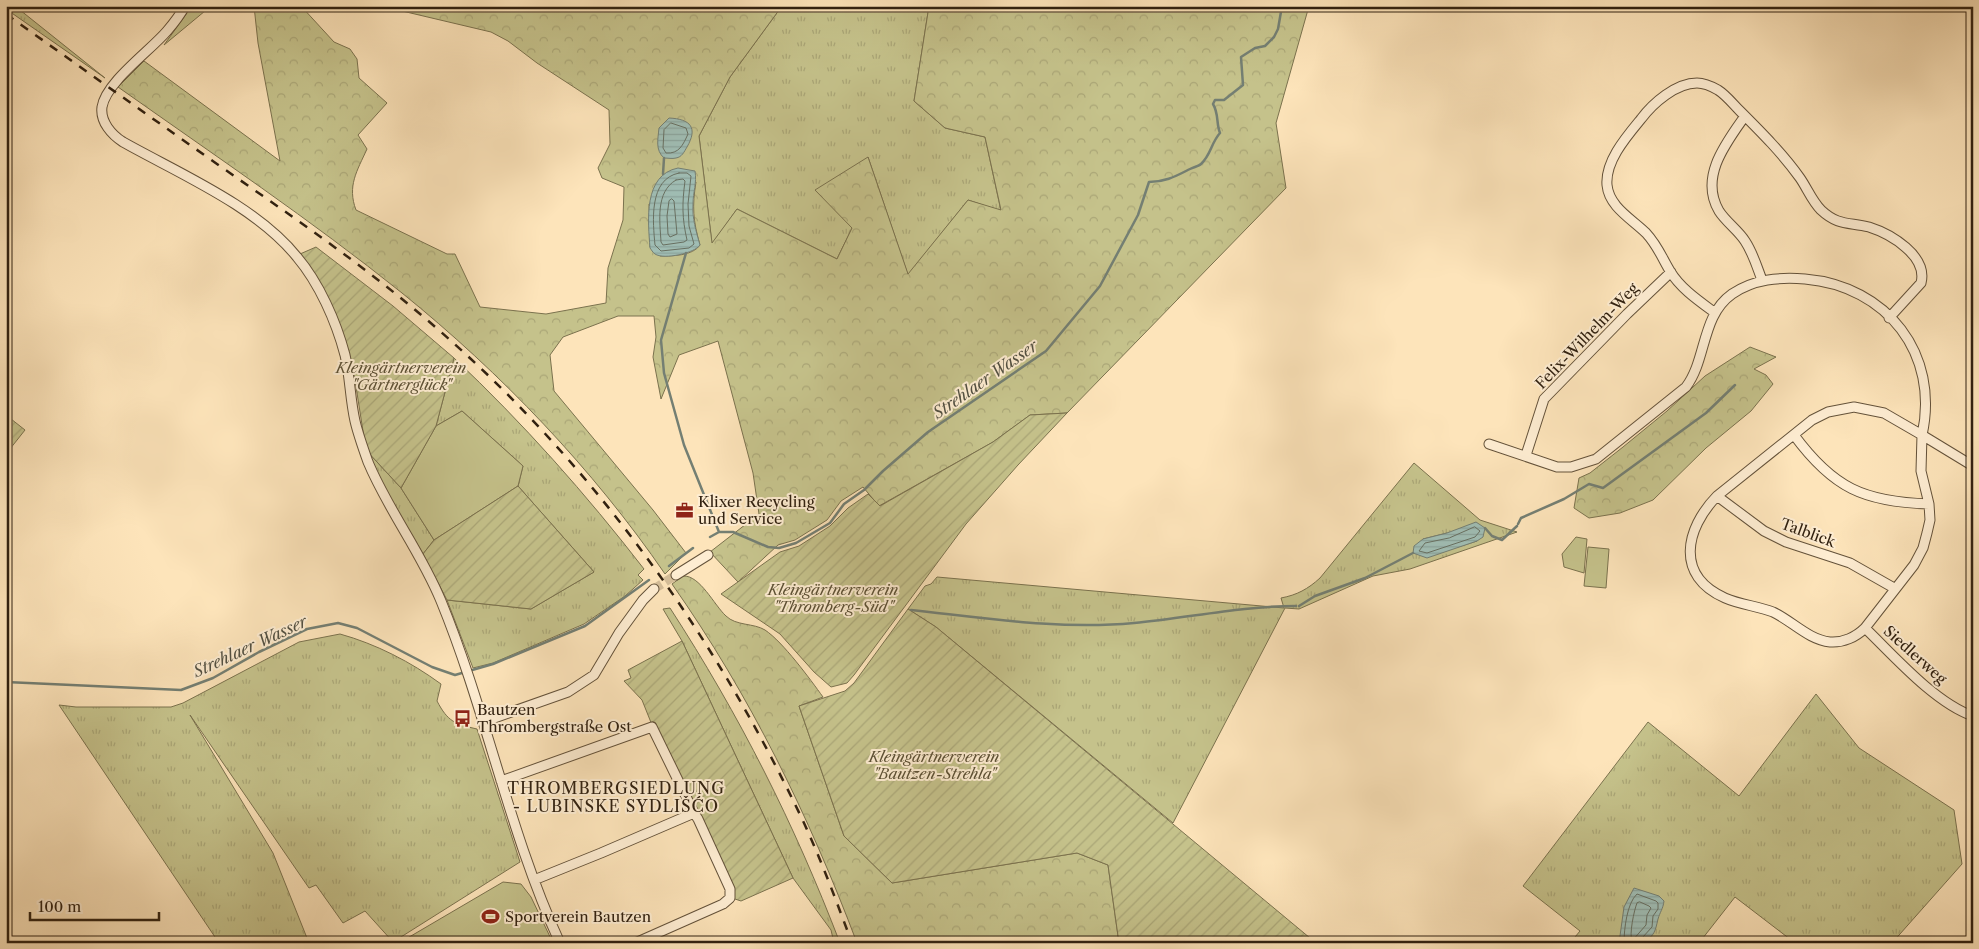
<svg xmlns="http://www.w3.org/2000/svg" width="1979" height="949" font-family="'Libre Caslon Text',serif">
  <defs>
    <pattern id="grass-tufts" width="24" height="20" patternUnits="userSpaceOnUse" patternTransform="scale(1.25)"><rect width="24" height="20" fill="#c5c28b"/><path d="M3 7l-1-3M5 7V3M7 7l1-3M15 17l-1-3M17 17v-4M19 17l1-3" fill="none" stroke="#aaa677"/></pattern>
    <pattern id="forest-crowns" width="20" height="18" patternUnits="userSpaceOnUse" patternTransform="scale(1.25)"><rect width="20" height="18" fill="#c5c28b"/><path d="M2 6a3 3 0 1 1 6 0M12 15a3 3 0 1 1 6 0" fill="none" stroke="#aaa677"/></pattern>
    <pattern id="garden-furrows" width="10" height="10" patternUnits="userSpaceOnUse" patternTransform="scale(1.25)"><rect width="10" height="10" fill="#c5c28b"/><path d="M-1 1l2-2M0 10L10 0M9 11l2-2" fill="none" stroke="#aaa677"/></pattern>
    <pattern id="water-rules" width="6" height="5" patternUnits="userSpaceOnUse" patternTransform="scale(1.25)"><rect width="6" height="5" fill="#a0beb5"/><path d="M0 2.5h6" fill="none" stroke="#8aa39b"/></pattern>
  </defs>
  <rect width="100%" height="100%" fill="#fde4ba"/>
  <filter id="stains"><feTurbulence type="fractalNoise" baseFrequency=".004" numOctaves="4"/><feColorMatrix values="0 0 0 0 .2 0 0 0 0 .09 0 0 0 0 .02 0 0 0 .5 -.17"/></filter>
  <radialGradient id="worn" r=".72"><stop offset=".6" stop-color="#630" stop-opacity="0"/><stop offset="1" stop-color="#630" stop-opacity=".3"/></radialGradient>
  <path fill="url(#grass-tufts)" stroke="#7b724e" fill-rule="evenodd" d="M 6,6 L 15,6 L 105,78 L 6,9 Z
    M 192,6 L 211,6 L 164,45 Z
    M 782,6 L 929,6 L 914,101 L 945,128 L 985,137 L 1001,211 L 968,200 L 908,275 L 868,157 L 852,228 L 837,259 L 737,209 L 712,244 L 699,136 L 730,77 Z
    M 454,358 C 523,423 586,494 644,569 L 638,575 L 643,580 L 625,596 L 584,624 L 493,663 L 473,668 L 447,600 L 531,609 L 594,572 L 518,486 L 523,466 L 462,411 L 436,426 Z
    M 366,450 L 401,488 L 434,540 L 423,554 L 380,480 Z
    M 1414,463 L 1480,520 L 1517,532 L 1410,569 L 1373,576 L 1299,609 L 1285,608 L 1173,823 L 936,627 L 908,609 L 925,586 L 931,584 L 937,577 L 1284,608 L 1281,598 C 1297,595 1308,589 1320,578 ZM 1447,533 L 1477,541 L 1458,547 L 1423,539 Z
    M 670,608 C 740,716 794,823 840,943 L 834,943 L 831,930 L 793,878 L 682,641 L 663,609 Z
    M 340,634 C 376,644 411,662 441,684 L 437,701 C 448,722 455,724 477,729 L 520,862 L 393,942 L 365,911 L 343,923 L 316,885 L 309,888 L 190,715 L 273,853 L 307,938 L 311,943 L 219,943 L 59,705 L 76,707 L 171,707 L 183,703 L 299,642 Z
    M 1816,694 L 1859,748 L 1954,810 L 1962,864 L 1892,943 L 1795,943 L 1735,897 L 1699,943 L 1570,943 L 1580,931 L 1523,886 L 1648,722 L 1739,796 Z"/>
  <path fill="url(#forest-crowns)" stroke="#7b724e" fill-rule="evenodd" d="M 254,6 L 301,6 L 334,42 L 350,49 L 357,59 L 359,78 L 387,103 L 358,135 L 367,149 C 357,171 347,186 356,210 L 447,254 L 455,254 L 480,307 L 546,314 L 606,303 L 608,268 L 623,220 L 624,187 L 602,178 L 598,168 L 610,144 L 609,110 L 537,63 L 508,41 L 491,32 L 381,6 L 782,6 L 730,77 L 699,136 L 712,243 L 737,209 L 837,259 L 852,228 L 815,190 L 868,157 L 908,274 L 968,200 L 1001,210 L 985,137 L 945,128 L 914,101 L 929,6 L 1309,6 L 1276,123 L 1286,188 L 1067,413 L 1030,415 L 993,442 L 879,506 L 863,487 L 841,501 L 827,520 L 795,540 L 778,545 L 738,582 L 710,552 L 759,514 L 753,473 L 718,341 L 679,355 L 661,399 L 653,357 L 656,337 L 654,316 L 618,316 L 563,337 L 550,355 L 554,391 L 653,510 L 686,553 L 665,574 C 593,469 501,373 402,293 C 311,220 214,155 118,87 L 144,61 L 280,161 L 258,43 ZM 696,182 C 692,206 693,221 700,245 C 693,256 672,256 660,256 L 650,247 L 649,204 Z
    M 1750,347 L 1776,357 L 1754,369 L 1766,375 L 1773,384 L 1751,411 L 1706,448 L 1653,500 L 1620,513 L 1589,518 L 1574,508 L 1579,478 L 1590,473 L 1623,447 L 1667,411 L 1705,376 Z
    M 683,576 C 700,575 714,605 726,616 C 736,626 754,623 765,630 C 783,642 810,679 823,697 L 799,706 L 844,836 L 892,883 L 1077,853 L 1108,865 L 1119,943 L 857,943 C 809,816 750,695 672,584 Z"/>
  <path fill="#c5c28b" stroke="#7b724e" d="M 462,411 L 523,466 L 518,486 L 434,540 L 401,488 L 436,426 Z
    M 1576,537 L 1587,539 L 1584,573 L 1564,567 L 1562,554 Z
    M 1588,547 L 1609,549 L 1606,588 L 1584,586 Z
    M 503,882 L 521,884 L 531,897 L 553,943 L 399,943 Z"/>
  <path fill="url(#garden-furrows)" stroke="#7b724e" d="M 316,247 L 393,306 L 454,358 L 436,426 L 401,488 L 366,450 L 354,374 L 340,329 L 300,254 Z
    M 1067,413 L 1018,465 L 966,524 L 854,675 L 847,683 L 831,687 L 814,672 L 780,634 L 721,594 L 780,552 L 799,546 L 830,526 L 848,508 L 868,494 L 880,506 L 993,442 L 1030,415 Z
    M 6,415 L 25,430 L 6,454 Z
    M 518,486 L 594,572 L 531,609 L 447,600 L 423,554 L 434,540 Z
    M 908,609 L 936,627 L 1316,943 L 1119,943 L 1108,865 L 1077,853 L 892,883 L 844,836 L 799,706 L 845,691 L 854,683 Z
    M 682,641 L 793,878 L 741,901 L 732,898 L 652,725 L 642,700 L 624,681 L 631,678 L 628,670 Z"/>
  <path fill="url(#water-rules)" stroke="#747f73" d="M 669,118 C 691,119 698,128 687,147 C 684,152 682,157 676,158 C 672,159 668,158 664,158 C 655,150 658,139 659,128 Z
    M 678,168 L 695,171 C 697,183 693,192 693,204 C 692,218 696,231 700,245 C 695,253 664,260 655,254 C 653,253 651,249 650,248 C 648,221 643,175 678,168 Z
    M 1476,522 L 1485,528 L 1483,537 L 1477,541 L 1427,558 L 1413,553 L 1414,546 L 1423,539 L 1447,533 Z
    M 1634,888 L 1659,896 L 1664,901 C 1663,909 1660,912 1658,919 C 1655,932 1655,934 1644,943 L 1619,943 L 1624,907 Z"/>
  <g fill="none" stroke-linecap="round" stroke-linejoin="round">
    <path stroke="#687062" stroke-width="1" d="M 671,123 L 686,128 L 688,134 C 683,145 679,154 666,153 L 663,148 L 664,130 Z
      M 679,173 L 687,173 L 691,176 L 688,204 L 689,226 L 694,244 L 689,248 L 661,251 L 655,245 C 653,223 648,179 679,173 Z
      M 676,180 L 683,179 L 685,181 C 682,204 682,218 687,240 L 684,242 L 663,245 L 661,242 C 660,222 655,192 676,180 Z
      M 672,199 L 674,201 L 677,234 L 670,237 L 668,234 L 667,216 L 669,201 Z
      M 1475,527 L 1480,531 L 1475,537 L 1427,553 L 1419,551 L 1425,543 L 1449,538 Z
      M 1640,902 L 1649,906 L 1651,908 L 1647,915 L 1646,925 L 1632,941 C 1629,935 1634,910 1637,903 Z
      M 1624,943 C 1624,929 1627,903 1637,894 L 1656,901 L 1658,903 L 1658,909 L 1653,916 L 1652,927 L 1642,938 L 1641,943"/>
    <path stroke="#747f73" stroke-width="2.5" d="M 663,174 L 664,158
      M 686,253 L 661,340 L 664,373 L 684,445 L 719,532
      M 1518,524 L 1521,518 L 1564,499 L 1589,484 L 1603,488 L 1706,413 L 1735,385
      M 1485,528 L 1492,536 L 1502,540 L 1517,526
      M 710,537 L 719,532 L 733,532 L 768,547 L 779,548 L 796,543 L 830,523 L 844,504 L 864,490 L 883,471 L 928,432 L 1046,351 L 1100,286 L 1138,215 L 1149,182 C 1166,182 1176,176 1190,169 C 1194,167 1199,166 1201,164 C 1211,155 1211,143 1220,133 C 1216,123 1219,114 1213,104 L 1215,100 L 1224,100 L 1243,85 L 1241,57 L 1255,48 L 1265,46 L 1274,37 L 1278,29 L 1282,6
      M 669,566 L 693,548
      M 1299,606 L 1315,596 L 1365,578 L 1413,553
      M 911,610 C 985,618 1060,630 1134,623 C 1188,618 1242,606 1296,606
      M 6,682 L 181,690 L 213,678 L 259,652 L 307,629 L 338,623 L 357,628 L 432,667 L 455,675 L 493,664 L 585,626 L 649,580"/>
    <path stroke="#d4bd98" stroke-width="9" stroke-dasharray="9 4.5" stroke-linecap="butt" d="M 654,589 L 676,575"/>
    <defs>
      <path id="minor" d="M 185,6 C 180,15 173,24 167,31 C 150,51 106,82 102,107 C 100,122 112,135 123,142 C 180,174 256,206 297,257 C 319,283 336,321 345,355 C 350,376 350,399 355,421 C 358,434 363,448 368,462 C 388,510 421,552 441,601 C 487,713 509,833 560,943
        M 1745,116 C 1726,143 1699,177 1719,211 C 1726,222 1738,230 1745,241 C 1753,253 1757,267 1762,280
        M 1714,312 C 1699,301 1680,288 1670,271 C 1662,258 1658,246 1646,233 C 1632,219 1609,207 1607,185 C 1605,161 1627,136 1641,119 C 1653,103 1676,83 1697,83 C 1704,83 1711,86 1718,90 C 1726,95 1733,104 1740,111 C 1761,132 1783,154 1800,178 C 1807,188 1812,201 1821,210 C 1838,226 1849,222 1869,227 C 1891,234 1928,256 1921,283 L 1889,318
        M 1854,407 L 1884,413 L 1922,435 L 1921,471 L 1929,504 L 1930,520 L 1927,533 L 1923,548 L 1914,565 L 1865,628 C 1856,637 1843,643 1830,642 C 1809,640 1792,621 1773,612 C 1758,606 1741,605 1725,598 C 1675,576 1685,529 1717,496 L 1812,420 L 1828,412 Z
        M 1794,435 C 1833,488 1864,502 1929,504
        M 1489,444 L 1557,467 L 1571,467 L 1596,459 L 1686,387 C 1707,359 1701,316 1732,294 C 1754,279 1779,277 1805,279 C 1887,286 1940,354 1922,435 L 1973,466
        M 1526,455 L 1544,399 L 1627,314 L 1671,272
        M 1717,496 L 1764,531 L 1786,542 L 1850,563 L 1894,588
        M 676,575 L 708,555
        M 1865,628 C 1894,656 1935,703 1973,716
        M 483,722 L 568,692 L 594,675 L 619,633 L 643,600 L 654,589
        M 501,781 L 652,727 L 694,813 L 698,819 L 730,889 L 730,898 L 723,904 L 635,943
        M 534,880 L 601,853 L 694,813"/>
    </defs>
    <use href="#minor" stroke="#64523a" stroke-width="11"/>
    <use href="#minor" stroke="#feedd2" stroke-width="9"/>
    <path stroke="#312110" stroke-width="2.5" stroke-dasharray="9 9" stroke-linecap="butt" d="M 6,14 C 76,64 146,114 217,164 C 290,215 365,266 433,325 C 592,462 715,635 804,823 C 822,862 837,903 852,943"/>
  </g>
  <defs>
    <symbol id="office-bare" viewBox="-9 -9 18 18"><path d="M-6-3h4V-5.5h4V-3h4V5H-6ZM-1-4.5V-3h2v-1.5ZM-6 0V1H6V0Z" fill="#8f2418" stroke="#feedd2" stroke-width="2.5" paint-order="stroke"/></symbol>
    <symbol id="bus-bare" viewBox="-9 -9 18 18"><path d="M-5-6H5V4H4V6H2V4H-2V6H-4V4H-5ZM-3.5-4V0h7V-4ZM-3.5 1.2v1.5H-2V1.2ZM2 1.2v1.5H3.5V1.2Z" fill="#8f2418" stroke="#feedd2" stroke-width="2.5" paint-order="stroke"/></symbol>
    <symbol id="stadium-bare" viewBox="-9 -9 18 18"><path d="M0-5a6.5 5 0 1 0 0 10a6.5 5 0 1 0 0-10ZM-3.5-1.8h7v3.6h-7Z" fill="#8f2418" stroke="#feedd2" stroke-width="2.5" paint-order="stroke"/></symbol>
  </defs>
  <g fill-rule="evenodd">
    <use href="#office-bare" x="672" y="498" width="25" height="25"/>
    <use href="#bus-bare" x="450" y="706" width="25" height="25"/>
    <use href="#stadium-bare" x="478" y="904" width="25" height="25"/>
  </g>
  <g text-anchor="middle" stroke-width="4" stroke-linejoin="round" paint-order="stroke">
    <g font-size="15" fill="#312110" stroke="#feedd2">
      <text transform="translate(1587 336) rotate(-46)" y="5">Felix-Wilhelm-Weg</text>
      <text transform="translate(1808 533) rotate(20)" y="5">Talblick</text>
      <text transform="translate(1915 655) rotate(42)" y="5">Siedlerweg</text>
    </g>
    <g font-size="15" font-style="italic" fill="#5d5135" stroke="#feedd2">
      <text x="401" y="373">Kleingärtnerverein<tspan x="401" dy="17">"Gärtnerglück"</tspan></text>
      <text x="833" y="595">Kleingärtnerverein<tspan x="833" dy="17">"Thromberg-Süd"</tspan></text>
      <text x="934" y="762">Kleingärtnerverein<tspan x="934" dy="17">"Bautzen-Strehla"</tspan></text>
    </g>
    <g font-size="15" fill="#312110" stroke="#feedd2" text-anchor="start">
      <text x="698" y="507">Klixer Recycling<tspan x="698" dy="17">und Service</tspan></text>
      <text x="477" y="715">Bautzen<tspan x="477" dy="17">Thrombergstraße Ost</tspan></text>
      <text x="505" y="922">Sportverein Bautzen</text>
    </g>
    <g font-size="16" font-style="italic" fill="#525042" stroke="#feedd2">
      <text transform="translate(985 379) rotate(-35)" y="6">Strehlaer Wasser</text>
      <text transform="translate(250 646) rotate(-25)" y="6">Strehlaer Wasser</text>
    </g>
    <g font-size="16" letter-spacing="1" fill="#312110" stroke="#feedd2">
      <text x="616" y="794">THROMBERGSIEDLUNG<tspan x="616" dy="18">- LUBINSKE SYDLIŠĆO</tspan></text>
    </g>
  </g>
  <rect width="1979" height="949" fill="none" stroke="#fde4ba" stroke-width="25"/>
  <rect x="8" y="8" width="1964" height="934" fill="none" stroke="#312110" stroke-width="2.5"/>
  <rect x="12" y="12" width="1954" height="924" fill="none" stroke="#312110"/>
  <path d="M30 912v8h129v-8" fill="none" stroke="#312110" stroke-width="2.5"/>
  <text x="38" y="912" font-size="15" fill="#312110" stroke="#feedd2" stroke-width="4" paint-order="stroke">100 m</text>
  <rect width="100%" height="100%" filter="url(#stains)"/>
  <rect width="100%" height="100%" fill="url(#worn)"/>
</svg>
